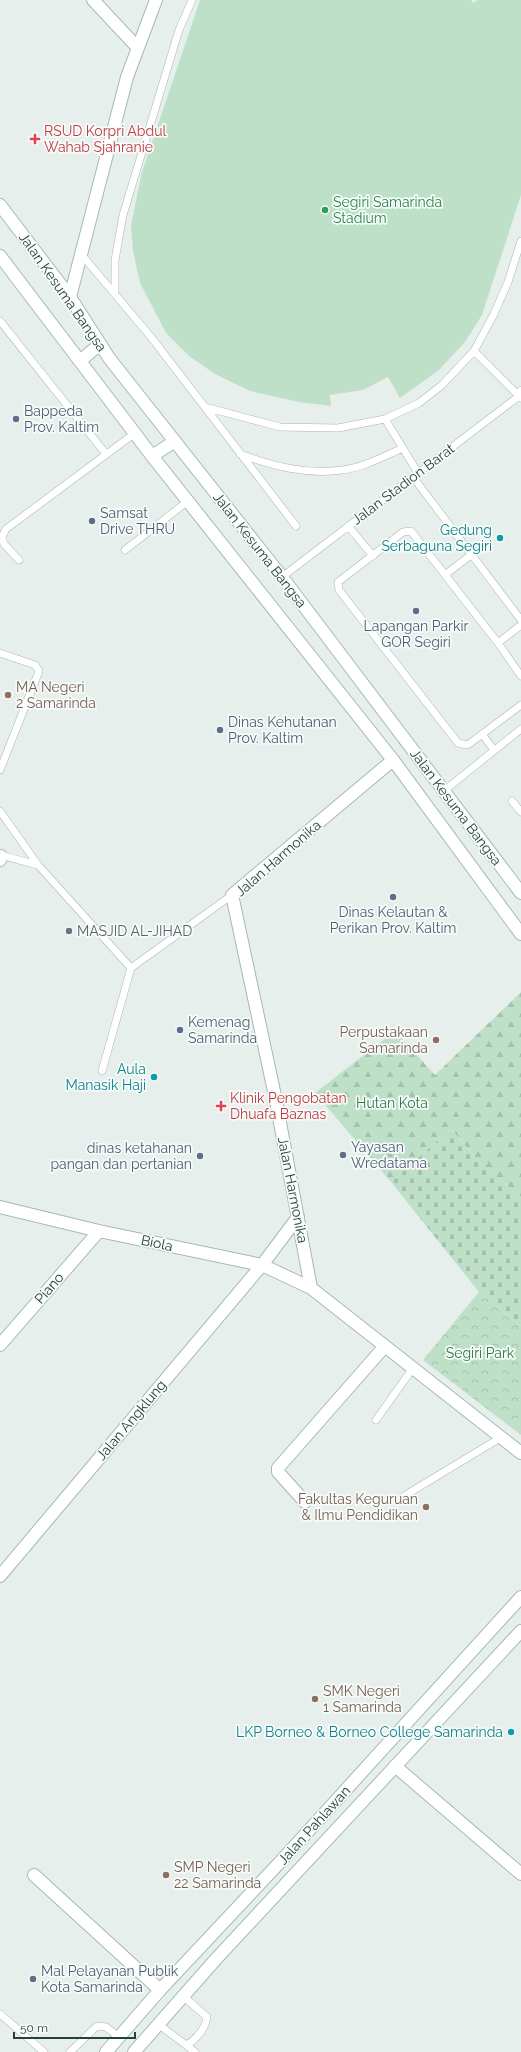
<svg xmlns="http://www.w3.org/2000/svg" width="521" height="2052" font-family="Raleway,sans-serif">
  <defs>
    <pattern id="forest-firs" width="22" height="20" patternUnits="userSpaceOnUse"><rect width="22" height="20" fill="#bfe0c8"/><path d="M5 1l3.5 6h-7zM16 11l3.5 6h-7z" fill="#a4c1ad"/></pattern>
    <pattern id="cemetery-stones" width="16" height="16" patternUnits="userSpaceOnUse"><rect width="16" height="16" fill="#bfe0c8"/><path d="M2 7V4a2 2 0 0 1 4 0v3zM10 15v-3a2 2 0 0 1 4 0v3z" fill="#a4c1ad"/></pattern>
    <pattern id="park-crowns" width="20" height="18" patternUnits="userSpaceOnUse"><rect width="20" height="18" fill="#bfe0c8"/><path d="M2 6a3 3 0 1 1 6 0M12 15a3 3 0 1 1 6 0" fill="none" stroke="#a4c1ad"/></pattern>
  </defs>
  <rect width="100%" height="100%" fill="#e6efeb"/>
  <path fill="#bfe0c8" d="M 200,0 L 471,0 L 473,3 L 478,0 L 521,0 L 521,195 L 482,315 L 465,342 L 439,370 L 400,398 L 388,377 L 363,390 L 330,395 L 331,406 L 299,402 L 250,391 L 215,374 L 189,356 L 166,333 L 140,283 L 133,251 L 131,225 L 142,172 Z"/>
  <path fill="url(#forest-firs)" d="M 521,992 L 521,1197 L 482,1165 L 451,1129 L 391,1182 L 315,1093 L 395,1031 L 435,1075 Z"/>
  <path fill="url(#cemetery-stones)" d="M 451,1129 L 482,1165 L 521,1197 L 521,1326 L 479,1292 L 391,1182 Z"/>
  <path fill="url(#park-crowns)" d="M 479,1292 L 521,1326 L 521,1435 L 423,1360 Z"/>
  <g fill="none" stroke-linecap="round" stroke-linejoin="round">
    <defs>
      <path id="lane" d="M 81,254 L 151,337 L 296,526
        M 115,294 L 115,260 L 123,215 L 179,30 L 192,0
        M 0,321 L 106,454
        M 474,351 L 521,398
        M 205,407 L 280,427 L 338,428 L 385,419 L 419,403 L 442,385 L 474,351 L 494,314 L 508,282 L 521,241
        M 385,419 L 418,473
        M 240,454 C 273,466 306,475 342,470 C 363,468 384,456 403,448
        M 413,477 L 521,620
        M 348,526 L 373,556
        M 125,550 L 188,501
        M 19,560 L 4,544 L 2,537 L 6,529 L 135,433
        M 446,574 L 471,555
        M 282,577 L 519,396 L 521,390
        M 521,625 L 498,643 L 521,676
        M 498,643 L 411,531 L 403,532 L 338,582 L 339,590 L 458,743 L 466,745 L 469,744 L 521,705
        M 0,653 L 35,665 L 39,671 L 0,770
        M 482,734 L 494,750
        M 445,790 L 521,729
        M 512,801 L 521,812
        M 0,811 L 38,865
        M 0,855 L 38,865 L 131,968 L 232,895
        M 102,1071 L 131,968
        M 376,1420 L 413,1368
        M 404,1496 L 500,1438
        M 0,2014 L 44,2052
        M 158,2024 L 186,2045 C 196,2040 206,2028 207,2017 L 183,1996
        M 186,2045 L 195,2052
        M 70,2052 L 97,2026 L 106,2027 L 119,2037"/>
      <path id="street" d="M 93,0 L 137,47
        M 70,297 L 127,77 L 156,0
        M 393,760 L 232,895 L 275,1096 L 311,1288 L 521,1453
        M 0,860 L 1,856
        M 0,1207 L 99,1231 L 262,1265 L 311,1288
        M 0,1345 L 99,1231
        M 305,1502 L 278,1472 L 278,1468 L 385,1346
        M 0,1576 L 262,1265 L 298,1217
        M 395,1766 L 521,1874
        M 34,1875 L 160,1990"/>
      <path id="secondary" d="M 0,205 L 70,297 L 109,358 L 282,577 L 521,893
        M 0,256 L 152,456 L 393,760 L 521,934
        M 80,361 L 100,344
        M 152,456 L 175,441
        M 106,2052 L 160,1990 L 282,1860 L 521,1597
        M 134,2052 L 216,1959 L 521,1631"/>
    </defs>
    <use href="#lane" stroke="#a8b8b2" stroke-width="8"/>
    <use href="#street" stroke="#a8b8b2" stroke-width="14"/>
    <use href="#secondary" stroke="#a4bbb3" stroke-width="14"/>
    <use href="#lane" stroke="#fff" stroke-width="7"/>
    <use href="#street" stroke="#fff" stroke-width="12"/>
    <use href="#secondary" stroke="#fff" stroke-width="12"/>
  </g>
  <g fill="#e0444e" stroke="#f7fbf9" stroke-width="1.5">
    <path d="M33 133h4v4h4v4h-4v4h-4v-4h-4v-4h4z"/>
    <path d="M219 1100h4v4h4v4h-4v4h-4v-4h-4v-4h4z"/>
  </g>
  <circle fill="#2e9e5b" stroke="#f7fbf9" stroke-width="1.5" cx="325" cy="210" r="4"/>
  <g fill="#5c6f8a" stroke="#f7fbf9" stroke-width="1.5">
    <circle cx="16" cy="419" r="4"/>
    <circle cx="92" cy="521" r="4"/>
    <circle cx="416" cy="611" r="4"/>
    <circle cx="220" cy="730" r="4"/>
    <circle cx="393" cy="897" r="4"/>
    <circle cx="180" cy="1030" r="4"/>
    <circle cx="343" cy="1155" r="4"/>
    <circle cx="200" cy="1156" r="4"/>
    <circle cx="33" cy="1979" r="4"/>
  </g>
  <g fill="#0f9aa8" stroke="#f7fbf9" stroke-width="1.5">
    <circle cx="500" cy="538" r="4"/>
    <circle cx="154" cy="1077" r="4"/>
    <circle cx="511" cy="1732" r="4"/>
  </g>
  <g fill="#8d6e63" stroke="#f7fbf9" stroke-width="1.5">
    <circle cx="8" cy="695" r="4"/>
    <circle cx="436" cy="1040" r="4"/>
    <circle cx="426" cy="1507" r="4"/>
    <circle cx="315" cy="1699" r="4"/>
    <circle cx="166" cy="1875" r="4"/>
  </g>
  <circle fill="#6b7280" stroke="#f7fbf9" stroke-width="1.5" cx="69" cy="931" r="4"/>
  <g text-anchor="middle" stroke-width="3.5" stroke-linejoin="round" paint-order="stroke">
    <g font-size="14" fill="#be3a42" stroke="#f7fbf9" text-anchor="start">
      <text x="44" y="136">RSUD Korpri Abdul<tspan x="44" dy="16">Wahab Sjahranie</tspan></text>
      <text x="230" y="1103">Klinik Pengobatan<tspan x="230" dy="16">Dhuafa Baznas</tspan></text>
    </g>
    <g font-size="14" fill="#27864d" stroke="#f7fbf9" text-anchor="start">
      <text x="333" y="207">Segiri Samarinda<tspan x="333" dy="16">Stadium</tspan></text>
    </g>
    <g font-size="14" fill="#24423a" stroke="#f7fbf9">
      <text transform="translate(63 292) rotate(55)" y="5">Jalan Kesuma Bangsa</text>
      <text transform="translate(403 484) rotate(-37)" y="5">Jalan Stadion Barat</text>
      <text transform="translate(260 550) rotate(52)" y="5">Jalan Kesuma Bangsa</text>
      <text transform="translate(456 807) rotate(53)" y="5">Jalan Kesuma Bangsa</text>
      <text transform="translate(278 858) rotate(-41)" y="5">Jalan Harmonika</text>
      <text transform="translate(293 1190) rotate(79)" y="5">Jalan Harmonika</text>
      <text transform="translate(157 1243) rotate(12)" y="5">Biola</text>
      <text transform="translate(49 1288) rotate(-49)" y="5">Piano</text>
      <text transform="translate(131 1420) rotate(-50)" y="5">Jalan Angklung</text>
      <text transform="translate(314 1825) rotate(-48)" y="5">Jalan Pahlawan</text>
    </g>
    <g font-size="14" fill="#4e5e75" stroke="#f7fbf9" text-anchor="start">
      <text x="24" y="416">Bappeda<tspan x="24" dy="16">Prov. Kaltim</tspan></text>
      <text x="100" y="518">Samsat<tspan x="100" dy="16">Drive THRU</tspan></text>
      <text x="416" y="631" text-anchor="middle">Lapangan Parkir<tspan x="416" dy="16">GOR Segiri</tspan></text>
      <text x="228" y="727">Dinas Kehutanan<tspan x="228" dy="16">Prov. Kaltim</tspan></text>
      <text x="393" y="917" text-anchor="middle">Dinas Kelautan &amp;<tspan x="393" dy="16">Perikan Prov. Kaltim</tspan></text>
      <text x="188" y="1027">Kemenag<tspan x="188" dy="16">Samarinda</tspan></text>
      <text x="351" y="1152">Yayasan<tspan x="351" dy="16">Wredatama</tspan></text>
      <text x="192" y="1153" text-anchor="end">dinas ketahanan<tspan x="192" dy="16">pangan dan pertanian</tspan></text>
      <text x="41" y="1976">Mal Pelayanan Publik<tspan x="41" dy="16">Kota Samarinda</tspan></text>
    </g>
    <g font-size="14" fill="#0d838f" stroke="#f7fbf9" text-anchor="end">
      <text x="492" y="535">Gedung<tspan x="492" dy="16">Serbaguna Segiri</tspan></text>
      <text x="146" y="1074">Aula<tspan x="146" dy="16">Manasik Haji</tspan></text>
      <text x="503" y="1737">LKP Borneo &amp; Borneo College Samarinda</text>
    </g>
    <g font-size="14" fill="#785e54" stroke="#f7fbf9" text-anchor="start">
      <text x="16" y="692">MA Negeri<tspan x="16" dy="16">2 Samarinda</tspan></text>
      <text x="428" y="1037" text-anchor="end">Perpustakaan<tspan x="428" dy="16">Samarinda</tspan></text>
      <text x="418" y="1504" text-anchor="end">Fakultas Keguruan<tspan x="418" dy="16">&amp; Ilmu Pendidikan</tspan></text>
      <text x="323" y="1696">SMK Negeri<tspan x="323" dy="16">1 Samarinda</tspan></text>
      <text x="174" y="1872">SMP Negeri<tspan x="174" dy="16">22 Samarinda</tspan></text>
    </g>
    <g font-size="14" fill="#5b616d" stroke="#f7fbf9" text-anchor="start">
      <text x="77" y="936">MASJID AL-JIHAD</text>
    </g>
    <g font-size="14" fill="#2d7a4b" stroke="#f7fbf9">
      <text x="392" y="1108">Hutan Kota</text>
      <text x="480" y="1358">Segiri Park</text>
    </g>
  </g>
  <path d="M14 2032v6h121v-6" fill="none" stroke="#24423a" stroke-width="2"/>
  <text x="20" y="2032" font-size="12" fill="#24423a" stroke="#f7fbf9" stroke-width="3" paint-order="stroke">50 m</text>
</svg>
